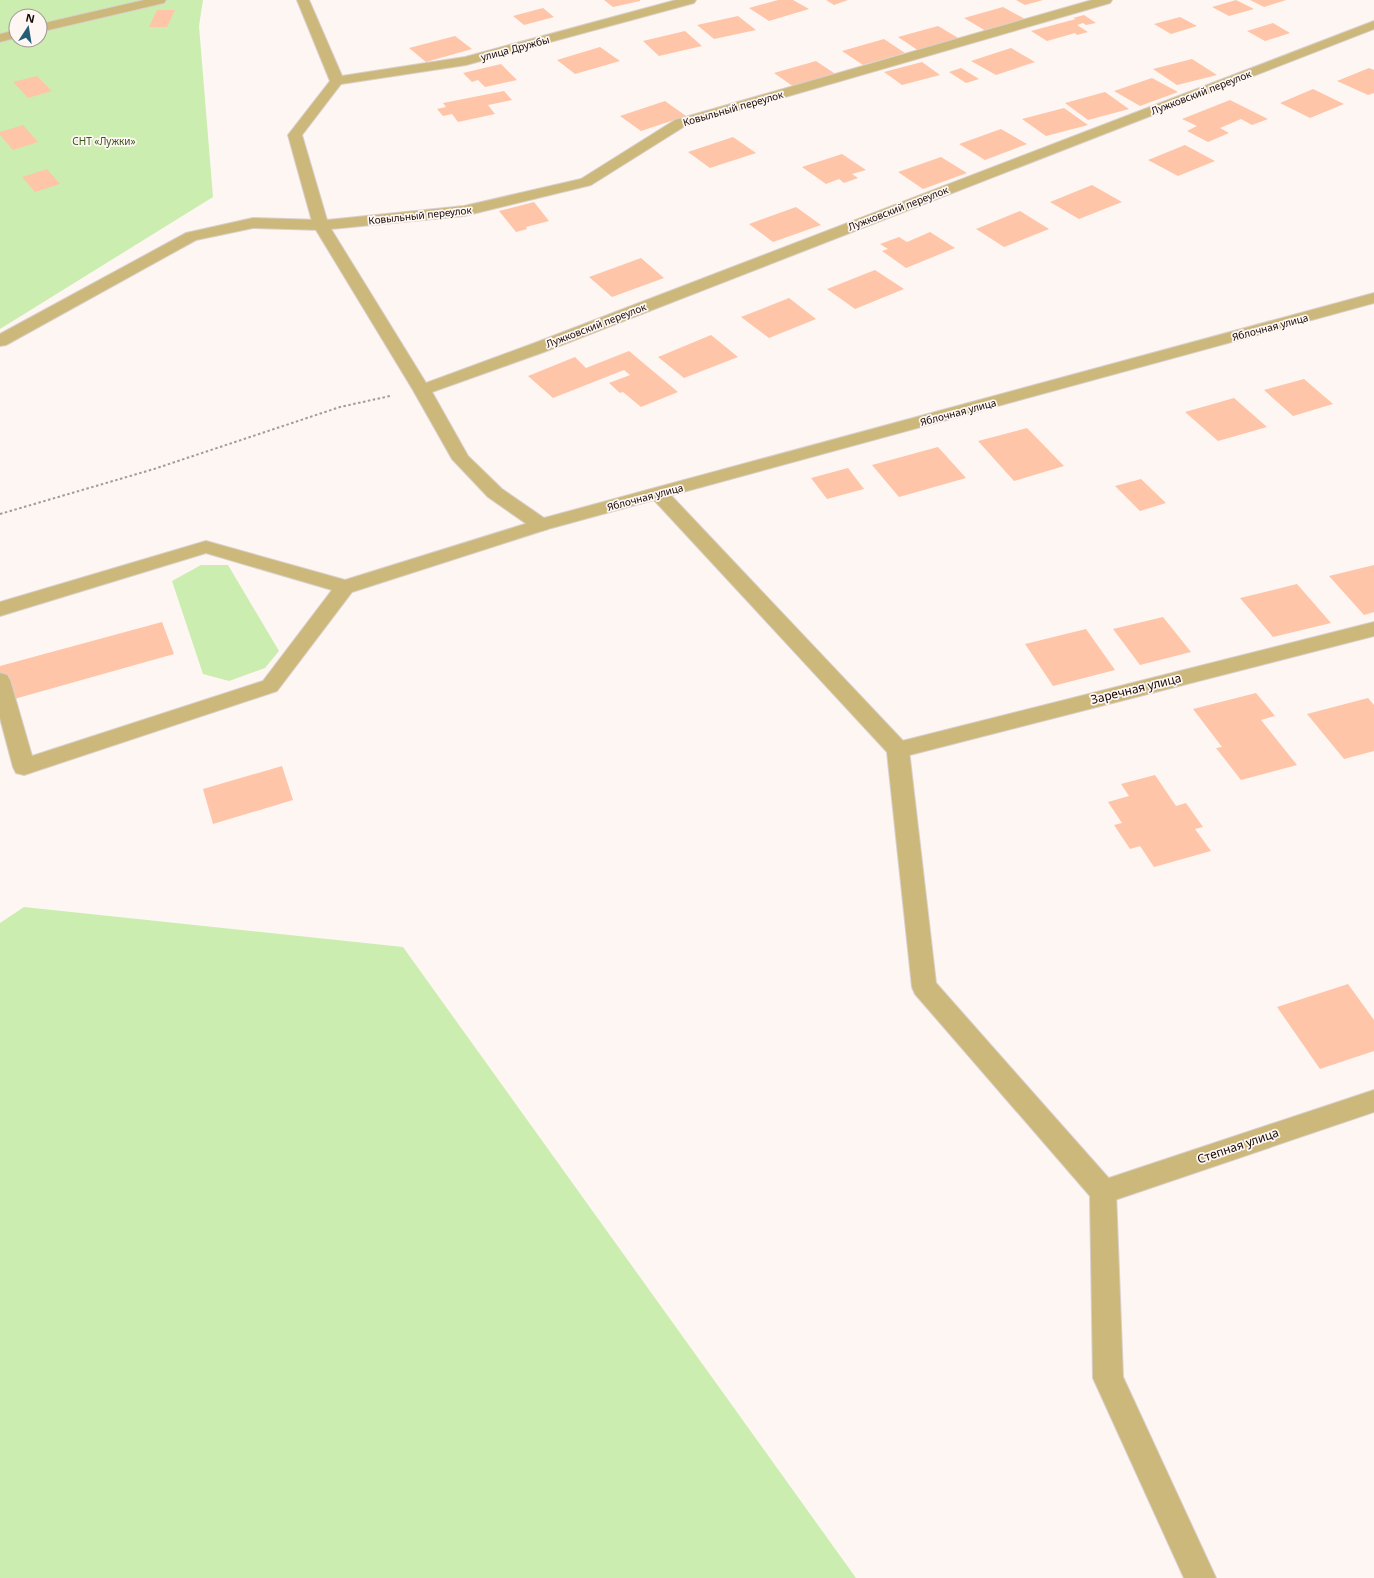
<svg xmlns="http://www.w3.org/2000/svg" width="1374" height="1578" font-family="'Noto Sans',sans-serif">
  <rect width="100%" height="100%" fill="#fef6f2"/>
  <path fill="#cbeeb0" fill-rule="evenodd" d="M 0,0 L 203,0 L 199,26 L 213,197 L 0,329 ZM 16,16 L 40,16 L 40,40 L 16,40 Z
    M 201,565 L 228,565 L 279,651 L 265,668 L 229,681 L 203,674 L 172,581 Z
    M 24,907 L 403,947 L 856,1578 L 0,1578 L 0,923 Z"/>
  <path fill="#fec5a9" d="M 604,0 L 640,0 L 640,1 L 613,7 Z
    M 778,0 L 793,0 L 809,9 L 769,21 L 749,8 Z
    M 826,0 L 848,0 L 834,5 Z
    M 1016,0 L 1043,0 L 1025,5 Z
    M 1236,0 L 1254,9 L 1229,16 L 1212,7 Z
    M 1250,0 L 1286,0 L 1264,7 Z
    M 1003,7 L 1025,19 L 986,31 L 964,18 Z
    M 543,8 L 554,17 L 524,25 L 513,16 Z
    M 157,10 L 175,10 L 167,27 L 149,27 Z
    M 1084,15 L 1096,23 L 1086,25 L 1083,23 L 1077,25 L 1088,32 L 1077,35 L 1075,33 L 1047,41 L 1031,31 L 1076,19 L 1073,18 Z
    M 738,16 L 756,30 L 714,39 L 697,25 Z
    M 1180,17 L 1197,26 L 1171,34 L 1154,24 Z
    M 1273,23 L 1290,33 L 1265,41 L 1247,31 Z
    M 938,26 L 960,39 L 919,51 L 898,37 Z
    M 685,31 L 702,46 L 659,56 L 643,41 Z
    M 455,36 L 472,49 L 426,62 L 409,48 Z
    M 884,39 L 905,53 L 863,65 L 842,51 Z
    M 600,47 L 620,61 L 575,74 L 557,60 Z
    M 1011,48 L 1035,62 L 996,75 L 971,61 Z
    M 1192,59 L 1217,75 L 1177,85 L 1153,69 Z
    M 816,61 L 837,75 L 794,87 L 774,73 Z
    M 922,62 L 940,75 L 902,85 L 884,72 Z
    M 501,64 L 517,80 L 485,87 L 478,80 L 472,82 L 463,73 Z
    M 961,68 L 979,79 L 966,83 L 949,72 Z
    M 1369,68 L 1374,70 L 1374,93 L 1368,95 L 1337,81 Z
    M 37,76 L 52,91 L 28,98 L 13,82 Z
    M 1152,78 L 1178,92 L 1140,106 L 1114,91 Z
    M 1313,89 L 1344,104 L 1310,118 L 1280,103 Z
    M 504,91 L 512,100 L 488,105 L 495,114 L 458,122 L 452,114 L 443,116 L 437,109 L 446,107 L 443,103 Z
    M 1105,92 L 1129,109 L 1088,120 L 1065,103 Z
    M 1230,100 L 1268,119 L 1252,125 L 1241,119 L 1220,128 L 1229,133 L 1208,142 L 1187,131 L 1197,126 L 1182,119 Z
    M 665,101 L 686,116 L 641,131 L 620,116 Z
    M 1064,108 L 1088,125 L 1046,136 L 1022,119 Z
    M 23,125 L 38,142 L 13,150 L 0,135 L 0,132 Z
    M 1001,129 L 1027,144 L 985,160 L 959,144 Z
    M 733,137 L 756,153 L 710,168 L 688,152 Z
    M 1185,145 L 1215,161 L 1178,176 L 1148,160 Z
    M 842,154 L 866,170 L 852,174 L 858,178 L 844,183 L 839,179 L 826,184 L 802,167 Z
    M 941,157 L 967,173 L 923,189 L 898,172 Z
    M 47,169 L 60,184 L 35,192 L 22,177 Z
    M 1092,185 L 1122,202 L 1079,219 L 1050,202 Z
    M 534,202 L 549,221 L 526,227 L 527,229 L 516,232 L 499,211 Z
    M 796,207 L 821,225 L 773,242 L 749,224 Z
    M 1020,211 L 1049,229 L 1004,247 L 976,229 Z
    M 930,232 L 955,248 L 906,268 L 882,251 L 888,249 L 880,244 L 899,237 L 907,242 Z
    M 641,258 L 664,278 L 612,297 L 589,277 Z
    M 875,270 L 904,289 L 855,309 L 827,289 Z
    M 789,298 L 816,319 L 769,338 L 741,317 Z
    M 711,335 L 738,357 L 684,378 L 658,357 Z
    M 629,351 L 678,392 L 641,407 L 623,392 L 620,393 L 609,383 L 630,375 L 624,370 L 553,398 L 528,376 L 575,357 L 586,368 Z
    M 1304,379 L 1333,404 L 1293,416 L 1264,390 Z
    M 1234,398 L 1267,427 L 1218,441 L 1185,412 Z
    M 1027,428 L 1064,466 L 1014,481 L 978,441 Z
    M 938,447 L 966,478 L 899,497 L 872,465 Z
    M 848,468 L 864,489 L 827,499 L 811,478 Z
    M 1141,479 L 1166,503 L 1140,511 L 1115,486 Z
    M 1374,565 L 1374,612 L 1364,615 L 1329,576 Z
    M 1297,584 L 1331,623 L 1273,637 L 1240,598 Z
    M 1163,617 L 1191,652 L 1140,665 L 1113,629 Z
    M 162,622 L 174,654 L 0,703 L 0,666 Z
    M 1086,629 L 1115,670 L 1053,686 L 1025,644 Z
    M 1256,693 L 1275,716 L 1261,720 L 1297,765 L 1241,780 L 1216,748 L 1222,747 L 1193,709 Z
    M 1368,698 L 1374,705 L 1374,751 L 1344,759 L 1307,714 Z
    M 282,766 L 293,800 L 213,824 L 203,789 Z
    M 1155,775 L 1176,806 L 1186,803 L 1203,827 L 1195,829 L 1211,851 L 1154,867 L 1140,846 L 1130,849 L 1114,825 L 1122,823 L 1108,802 L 1129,796 L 1121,784 Z
    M 1348,984 L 1374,1020 L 1374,1051 L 1320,1069 L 1277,1007 Z"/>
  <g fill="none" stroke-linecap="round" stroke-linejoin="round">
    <defs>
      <path id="lane" d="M 144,0 L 166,0 L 164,3 L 40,32 L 40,24 Z
        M 16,30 L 16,38 L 0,42 L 0,34 Z
        M 253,218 L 321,220 L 326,222 L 329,225 L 326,228 L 321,230 L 253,228 L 196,240 L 6,345 L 0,346 L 0,334 L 186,233 Z
        M 659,488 L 666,490 L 906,744 L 909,750 L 936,983 L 1113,1183 L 1116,1192 L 1123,1377 L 1216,1578 L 1184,1578 L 1093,1378 L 1090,1196 L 915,994 L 912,987 L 887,752 L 652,498 L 650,494 L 652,490 Z
        M 541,519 L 548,521 L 550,525 L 548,529 L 352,592 L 277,691 L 24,775 L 16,773 L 13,767 L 0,718 L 0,673 L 7,675 L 10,680 L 32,756 L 263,681 L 332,590 L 206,553 L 0,616 L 0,602 L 206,541 L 345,580 Z"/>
      <path id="street" d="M 297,0 L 309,0 L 342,76 L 465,57 L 676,0 L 696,0 L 694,3 L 466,65 L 341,84 L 302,135 L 327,220 L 464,206 L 581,179 L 675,120 L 1092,0 L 1112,0 L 1110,3 L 685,126 L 591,185 L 464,216 L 331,229 L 426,383 L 532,344 L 1374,21 L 1374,29 L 544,352 L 432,392 L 468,456 L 502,489 L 544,518 L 1374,293 L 1374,303 L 548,529 L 541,531 L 534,529 L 488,497 L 452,459 L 413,390 L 313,225 L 288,135 L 330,81 Z
        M 1374,622 L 1374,636 L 898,758 L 890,756 L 887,750 L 890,744 L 898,742 Z
        M 1374,1090 L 1374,1112 L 1103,1204 L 1093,1201 L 1090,1192 L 1093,1183 L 1103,1180 Z"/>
    </defs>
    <use href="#lane" stroke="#d9d0cc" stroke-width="2"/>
    <use href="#street" stroke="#d9d0cc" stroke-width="2"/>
    <path stroke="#a49a96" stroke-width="2" stroke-dasharray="2.5 2.5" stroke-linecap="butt" d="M 0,514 L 154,469 L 340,407 L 390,396"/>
    <use href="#lane" fill="#cdb87b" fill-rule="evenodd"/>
    <use href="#street" fill="#cdb87b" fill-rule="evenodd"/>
  </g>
  <g text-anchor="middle" stroke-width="3.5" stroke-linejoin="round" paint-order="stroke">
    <g font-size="10" fill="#140804" stroke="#fef6f2">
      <text transform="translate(515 48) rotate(-15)" y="4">улица Дружбы</text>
      <text transform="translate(1201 92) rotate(-21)" y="4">Лужковский переулок</text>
      <text transform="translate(733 108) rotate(-16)" y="4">Ковыльный переулок</text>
      <text transform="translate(898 208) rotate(-21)" y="4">Лужковский переулок</text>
      <text transform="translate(420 215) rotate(-6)" y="4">Ковыльный переулок</text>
      <text transform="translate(596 325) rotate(-21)" y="4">Лужковский переулок</text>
      <text transform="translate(1270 327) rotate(-15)" y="4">Яблочная улица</text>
      <text transform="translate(958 412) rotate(-15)" y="4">Яблочная улица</text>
      <text transform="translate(645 497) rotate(-15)" y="4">Яблочная улица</text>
    </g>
    <g font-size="10" fill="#3a581d" stroke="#fef6f2">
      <text x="104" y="145">СНТ «Лужки»</text>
    </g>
    <g font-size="12" fill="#140804" stroke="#fef6f2">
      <text transform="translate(1136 689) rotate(-14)" y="4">Заречная улица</text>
      <text transform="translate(1238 1146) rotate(-19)" y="4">Степная улица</text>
    </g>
  </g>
  <g transform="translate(28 28) rotate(12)"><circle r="19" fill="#fef6f2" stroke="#a09793"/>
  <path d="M0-3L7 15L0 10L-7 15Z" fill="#225f76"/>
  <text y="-6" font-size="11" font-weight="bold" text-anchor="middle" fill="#140804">N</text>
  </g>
</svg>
